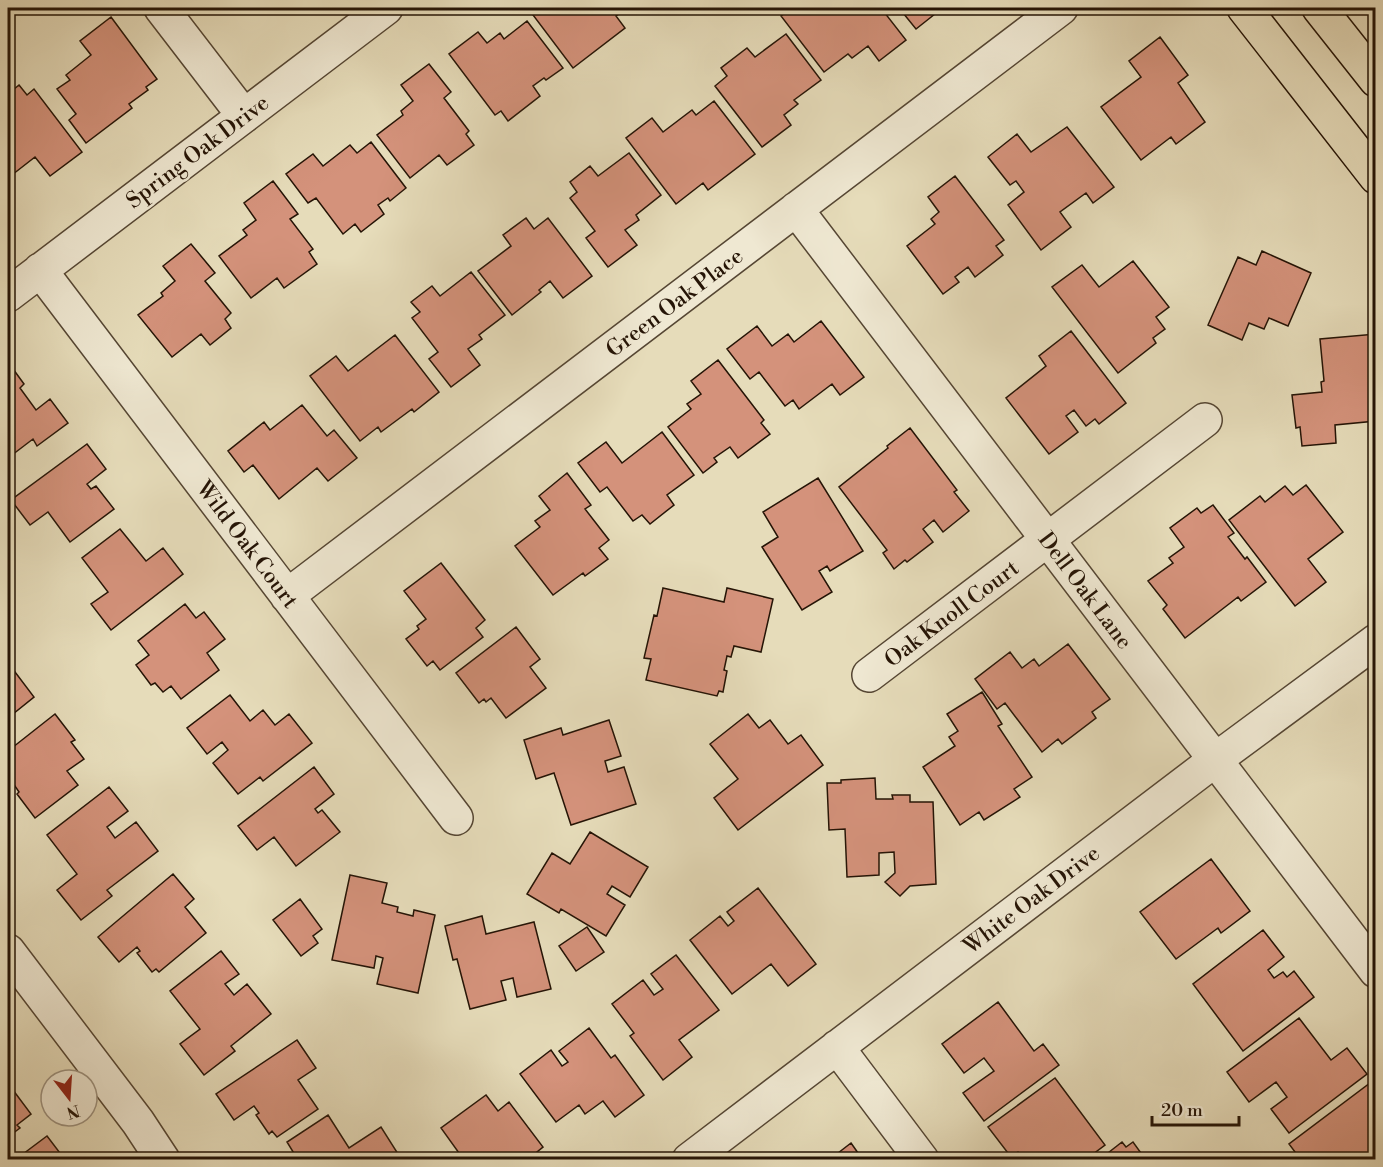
<svg xmlns="http://www.w3.org/2000/svg" width="1383" height="1167" font-family="'Libre Bodoni',serif">
  <rect width="100%" height="100%" fill="#e6dcba"/>
  <filter id="stains"><feTurbulence type="fractalNoise" baseFrequency=".00333" numOctaves="4"/><feColorMatrix values="0 0 0 0 .2 0 0 0 0 .09 0 0 0 0 .02 0 0 0 .5 -.17"/></filter>
  <radialGradient id="worn" r=".72"><stop offset=".6" stop-color="#630" stop-opacity="0"/><stop offset="1" stop-color="#630" stop-opacity=".3"/></radialGradient>
  <path fill="#d4927b" stroke="#251406" stroke-width="1.5" d="M 543,8 L 623,8 L 625,10 L 616,16 L 625,28 L 573,68 L 533,15 Z
    M 792,8 L 869,8 L 874,14 L 881,8 L 906,40 L 879,61 L 868,46 L 852,58 L 848,54 L 824,72 L 781,16 Z
    M 899,8 L 938,8 L 940,10 L 916,29 Z
    M 111,17 L 157,79 L 146,87 L 148,90 L 129,104 L 132,108 L 86,143 L 69,120 L 76,114 L 57,89 L 70,80 L 66,75 L 91,55 L 80,41 Z
    M 527,21 L 563,68 L 546,80 L 544,78 L 533,86 L 540,96 L 508,121 L 501,111 L 495,115 L 449,54 L 478,32 L 487,43 L 500,33 L 504,39 Z
    M 786,34 L 821,80 L 794,100 L 798,104 L 784,115 L 791,125 L 762,147 L 715,86 L 727,76 L 721,68 L 747,48 L 755,57 Z
    M 1160,37 L 1188,75 L 1178,83 L 1205,122 L 1176,144 L 1171,137 L 1141,160 L 1101,107 L 1141,77 L 1129,61 Z
    M 429,64 L 451,92 L 444,98 L 469,131 L 466,134 L 474,145 L 447,165 L 439,155 L 410,178 L 377,135 L 403,115 L 401,111 L 413,101 L 401,85 Z
    M 19,85 L 27,95 L 34,89 L 82,152 L 50,176 L 35,157 L 8,178 L 8,94 Z
    M 714,101 L 755,154 L 708,190 L 703,183 L 676,204 L 626,138 L 652,118 L 663,132 L 692,110 L 696,115 Z
    M 1067,127 L 1114,187 L 1093,203 L 1086,193 L 1060,212 L 1071,227 L 1041,250 L 1008,205 L 1024,192 L 1016,181 L 1010,185 L 988,157 L 1017,134 L 1031,152 Z
    M 371,142 L 406,188 L 390,201 L 388,198 L 378,205 L 384,214 L 361,232 L 355,224 L 343,234 L 316,198 L 308,203 L 286,174 L 313,154 L 323,166 L 350,145 L 357,153 Z
    M 629,153 L 661,195 L 636,215 L 639,220 L 625,230 L 637,245 L 608,267 L 586,238 L 595,231 L 570,198 L 577,192 L 570,182 L 590,166 L 598,176 Z
    M 955,176 L 1004,240 L 996,246 L 1003,255 L 975,277 L 968,267 L 955,277 L 959,282 L 943,294 L 907,246 L 935,224 L 931,219 L 939,212 L 928,197 Z
    M 273,181 L 298,214 L 290,219 L 313,249 L 309,252 L 317,264 L 284,288 L 277,278 L 251,298 L 219,256 L 247,235 L 243,230 L 256,220 L 244,203 Z
    M 526,218 L 534,229 L 548,218 L 592,276 L 563,298 L 550,281 L 539,290 L 541,292 L 512,315 L 478,271 L 511,246 L 503,235 Z
    M 191,244 L 215,273 L 205,281 L 231,313 L 225,319 L 231,328 L 210,345 L 201,334 L 172,357 L 138,315 L 163,296 L 161,293 L 175,281 L 163,266 Z
    M 1262,251 L 1311,273 L 1288,326 L 1269,318 L 1264,329 L 1249,323 L 1242,340 L 1208,325 L 1238,257 L 1256,265 Z
    M 1133,261 L 1169,307 L 1156,317 L 1165,329 L 1153,338 L 1156,343 L 1118,373 L 1052,287 L 1082,265 L 1099,287 Z
    M 471,272 L 505,315 L 479,335 L 482,339 L 468,349 L 480,365 L 451,387 L 429,359 L 438,352 L 412,318 L 420,312 L 411,302 L 432,286 L 440,296 Z
    M 821,321 L 864,377 L 840,395 L 832,384 L 799,409 L 793,400 L 785,406 L 759,372 L 750,379 L 727,349 L 757,326 L 772,346 L 788,334 L 794,342 Z
    M 1071,331 L 1126,403 L 1099,424 L 1095,419 L 1086,426 L 1074,410 L 1066,416 L 1078,432 L 1049,454 L 1006,398 L 1046,366 L 1039,356 Z
    M 1376,334 L 1376,421 L 1335,425 L 1336,443 L 1302,446 L 1300,427 L 1296,428 L 1292,395 L 1322,392 L 1321,382 L 1324,381 L 1320,339 Z
    M 395,335 L 439,392 L 414,412 L 412,409 L 381,432 L 378,427 L 360,441 L 310,376 L 336,356 L 348,371 Z
    M 718,360 L 764,420 L 761,423 L 770,434 L 738,458 L 730,447 L 714,458 L 717,462 L 703,473 L 668,427 L 691,409 L 687,404 L 701,394 L 691,381 Z
    M 8,362 L 24,384 L 20,388 L 36,410 L 50,399 L 68,423 L 37,446 L 33,439 L 8,458 Z
    M 302,405 L 327,436 L 334,430 L 357,458 L 328,481 L 317,468 L 279,499 L 253,465 L 244,472 L 228,451 L 264,422 L 270,430 Z
    M 910,428 L 957,490 L 954,492 L 969,511 L 943,532 L 934,520 L 923,529 L 933,542 L 907,562 L 905,560 L 894,569 L 883,553 L 887,550 L 839,487 L 888,448 L 887,446 Z
    M 662,432 L 694,475 L 667,495 L 674,505 L 650,524 L 642,515 L 633,521 L 607,487 L 600,492 L 578,463 L 606,442 L 622,463 Z
    M 87,444 L 106,469 L 87,484 L 91,489 L 96,486 L 114,509 L 70,542 L 48,512 L 30,525 L 11,500 Z
    M 567,473 L 591,505 L 585,509 L 609,540 L 599,548 L 608,559 L 585,576 L 583,573 L 553,595 L 515,546 L 540,527 L 535,521 L 550,510 L 539,496 Z
    M 818,478 L 863,551 L 830,571 L 827,566 L 819,571 L 832,592 L 802,610 L 762,547 L 778,537 L 763,512 Z
    M 1306,485 L 1343,532 L 1308,559 L 1326,582 L 1295,606 L 1229,520 L 1260,496 L 1265,502 L 1285,486 L 1293,495 Z
    M 1213,505 L 1234,533 L 1228,537 L 1245,559 L 1247,557 L 1266,582 L 1241,601 L 1238,597 L 1185,638 L 1163,609 L 1167,605 L 1148,581 L 1173,563 L 1169,558 L 1184,547 L 1170,528 L 1197,508 L 1201,513 Z
    M 120,529 L 146,561 L 163,548 L 183,574 L 111,630 L 91,604 L 108,592 L 82,558 Z
    M 441,563 L 485,620 L 476,628 L 483,637 L 440,670 L 433,661 L 427,666 L 406,639 L 419,629 L 417,626 L 426,619 L 404,591 Z
    M 663,588 L 724,602 L 727,588 L 773,599 L 761,652 L 734,646 L 731,657 L 727,656 L 724,670 L 727,671 L 723,692 L 719,691 L 717,696 L 646,680 L 651,659 L 644,658 L 654,615 L 657,616 Z
    M 185,604 L 196,618 L 204,612 L 225,639 L 207,653 L 219,670 L 181,699 L 171,686 L 163,692 L 155,683 L 151,685 L 136,665 L 149,655 L 138,641 Z
    M 516,627 L 540,659 L 530,667 L 546,688 L 506,718 L 491,698 L 486,702 L 484,699 L 479,703 L 456,673 Z
    M 1068,644 L 1110,699 L 1092,712 L 1096,718 L 1062,744 L 1058,739 L 1042,752 L 1005,703 L 997,709 L 975,679 L 1010,652 L 1022,668 L 1034,659 L 1039,666 Z
    M 12,668 L 34,697 L 8,718 L 8,671 Z
    M 982,692 L 1002,724 L 998,726 L 1032,777 L 1014,789 L 1020,797 L 984,820 L 979,812 L 960,825 L 923,767 L 955,746 L 949,737 L 958,731 L 947,714 Z
    M 230,695 L 250,721 L 263,710 L 275,725 L 289,714 L 312,743 L 263,781 L 260,777 L 238,794 L 213,763 L 228,750 L 222,742 L 207,754 L 187,728 Z
    M 55,714 L 75,740 L 71,742 L 84,759 L 67,771 L 78,785 L 35,818 L 17,794 L 19,792 L 15,786 L 8,792 L 8,751 Z
    M 748,714 L 759,728 L 770,720 L 788,744 L 801,735 L 823,765 L 738,830 L 714,798 L 738,779 L 710,744 Z
    M 609,720 L 621,756 L 605,761 L 608,772 L 624,767 L 636,804 L 571,825 L 554,773 L 536,779 L 524,740 L 561,728 L 563,735 Z
    M 314,767 L 334,794 L 315,809 L 318,813 L 322,810 L 340,832 L 296,866 L 274,837 L 257,850 L 238,826 Z
    M 875,778 L 876,799 L 893,799 L 892,795 L 910,795 L 910,802 L 933,802 L 936,884 L 910,886 L 900,896 L 885,882 L 895,873 L 894,852 L 879,853 L 879,875 L 847,877 L 845,829 L 829,830 L 827,783 L 841,783 L 841,780 Z
    M 109,787 L 128,811 L 107,827 L 115,838 L 136,822 L 158,851 L 107,890 L 112,896 L 81,920 L 57,890 L 77,874 L 47,835 Z
    M 590,832 L 648,867 L 630,897 L 612,886 L 607,894 L 625,905 L 606,936 L 561,909 L 559,913 L 527,894 L 552,853 L 570,864 Z
    M 1211,859 L 1250,911 L 1221,933 L 1218,928 L 1176,959 L 1140,912 Z
    M 173,874 L 194,899 L 185,907 L 206,933 L 159,972 L 156,969 L 152,972 L 137,953 L 140,951 L 137,947 L 119,962 L 98,937 Z
    M 350,875 L 387,883 L 382,903 L 398,907 L 397,912 L 413,916 L 414,910 L 435,915 L 418,993 L 377,984 L 383,958 L 376,956 L 374,968 L 332,960 Z
    M 758,888 L 816,964 L 788,986 L 771,964 L 732,994 L 690,940 L 720,916 L 728,926 L 734,921 L 727,912 Z
    M 300,899 L 322,929 L 313,936 L 318,943 L 301,956 L 273,920 Z
    M 482,916 L 486,934 L 534,922 L 551,989 L 517,997 L 513,978 L 501,981 L 506,1000 L 470,1009 L 457,959 L 453,960 L 445,926 Z
    M 587,927 L 604,952 L 576,971 L 559,946 Z
    M 1263,930 L 1284,957 L 1268,970 L 1274,978 L 1283,972 L 1287,977 L 1294,971 L 1314,997 L 1243,1051 L 1193,984 Z
    M 221,951 L 239,974 L 225,984 L 234,995 L 247,984 L 271,1014 L 231,1046 L 235,1051 L 204,1075 L 180,1044 L 200,1029 L 170,991 Z
    M 676,955 L 719,1010 L 679,1040 L 692,1057 L 663,1080 L 630,1036 L 634,1033 L 612,1004 L 643,980 L 654,995 L 663,989 L 651,974 Z
    M 998,1002 L 1034,1051 L 1043,1044 L 1059,1065 L 984,1121 L 963,1093 L 994,1071 L 984,1058 L 964,1073 L 942,1044 Z
    M 1299,1018 L 1331,1060 L 1347,1048 L 1367,1074 L 1289,1133 L 1271,1109 L 1287,1097 L 1276,1082 L 1249,1102 L 1227,1072 Z
    M 589,1028 L 611,1058 L 615,1055 L 644,1095 L 615,1117 L 603,1101 L 585,1114 L 579,1105 L 556,1122 L 520,1074 L 551,1050 L 562,1066 L 568,1062 L 559,1051 Z
    M 297,1040 L 316,1068 L 298,1080 L 318,1109 L 277,1137 L 272,1131 L 269,1134 L 256,1115 L 259,1113 L 254,1106 L 234,1120 L 216,1094 Z
    M 1055,1078 L 1105,1145 L 1085,1160 L 1023,1160 L 1018,1152 L 1011,1157 L 988,1127 Z
    M 1374,1080 L 1376,1082 L 1376,1160 L 1301,1160 L 1289,1144 Z
    M 13,1090 L 31,1114 L 17,1125 L 20,1128 L 8,1137 L 8,1094 Z
    M 486,1095 L 498,1111 L 509,1102 L 543,1147 L 527,1160 L 464,1160 L 441,1128 Z
    M 328,1115 L 349,1148 L 381,1127 L 400,1157 L 396,1160 L 298,1160 L 287,1142 Z
    M 47,1136 L 60,1153 L 51,1160 L 15,1160 Z
    M 1122,1142 L 1126,1147 L 1133,1142 L 1146,1160 L 1099,1160 Z
    M 851,1143 L 863,1160 L 829,1160 Z"/>
  <g fill="none" stroke-linecap="round" stroke-linejoin="round">
    <defs>
      <path id="minor" d="M 161,8 L 244,116
        M 796,209 L 1376,971
        M 40,270 L 456,818
        M 8,295 L 386,8
        M 287,596 L 1061,8
        M 869,675 L 1205,420
        M 8,951 L 138,1122 L 163,1160
        M 837,1047 L 922,1160
        M 689,1160 L 1215,760 L 1376,641"/>
      <path id="major" d="M 1244,8 L 1376,177
        M 1319,8 L 1376,80"/>
    </defs>
    <use href="#minor" stroke="#554633" stroke-width="36"/>
    <use href="#major" stroke="#251406" stroke-width="36"/>
    <use href="#minor" stroke="#efe8d2" stroke-width="33"/>
    <use href="#major" stroke="#e6dcba" stroke-width="33"/>
  </g>
  <g text-anchor="middle" stroke-width="5" stroke-linejoin="round" paint-order="stroke">
    <g font-size="22" fill="#251406" stroke="#efe8d2">
      <text transform="translate(197 151) rotate(-37)" y="8">Spring Oak Drive</text>
      <text transform="translate(674 302) rotate(-37)" y="8">Green Oak Place</text>
      <text transform="translate(248 544) rotate(53)" y="8">Wild Oak Court</text>
      <text transform="translate(1086 590) rotate(53)" y="8">Dell Oak Lane</text>
      <text transform="translate(951 613) rotate(-37)" y="8">Oak Knoll Court</text>
      <text transform="translate(1031 899) rotate(-37)" y="8">White Oak Drive</text>
    </g>
  </g>
  <rect width="1383" height="1167" fill="none" stroke="#e6dcba" stroke-width="30"/>
  <rect x="9" y="9" width="1365" height="1149" fill="none" stroke="#251406" stroke-width="3"/>
  <rect x="15" y="15" width="1353" height="1137" fill="none" stroke="#251406" stroke-width="1.5"/>
  <g transform="translate(69 1098) rotate(163)"><circle r="28" fill="#efe8d2" stroke="#9e9380" stroke-width="1.5"/>
  <path d="M0-4.5L10 22L0 15L-10 22Z" fill="#8f2418"/>
  <text y="-9" font-size="16" font-weight="bold" text-anchor="middle" fill="#251406">N</text>
  </g>
  <path d="M1152 1116v9h87v-9" fill="none" stroke="#251406" stroke-width="3"/>
  <text x="1161" y="1116" font-size="18" fill="#251406" stroke="#efe8d2" stroke-width="4.5" paint-order="stroke">20 m</text>
  <rect width="100%" height="100%" filter="url(#stains)"/>
  <rect width="100%" height="100%" fill="url(#worn)"/>
</svg>
